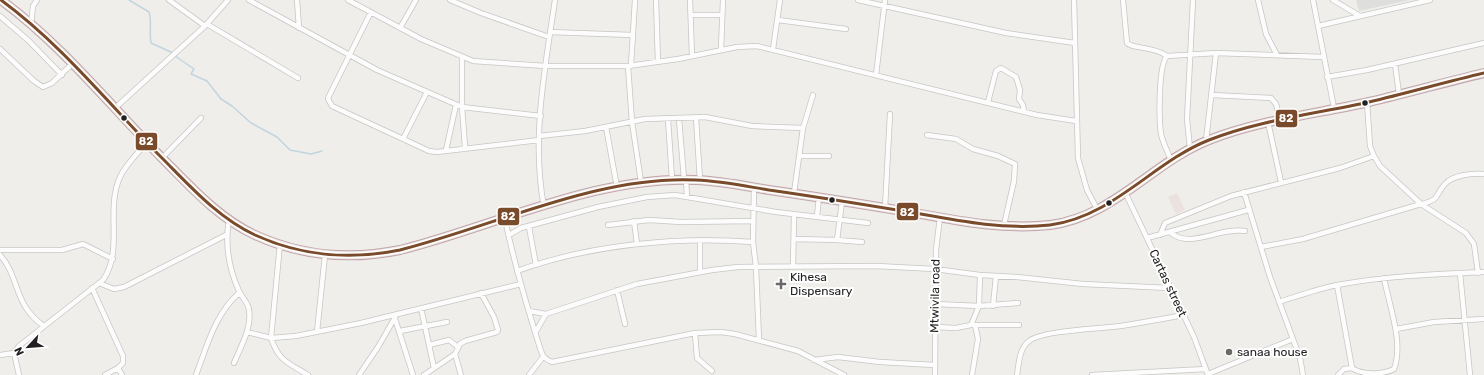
<svg xmlns="http://www.w3.org/2000/svg" width="1484" height="375" font-family="Rubik,sans-serif">
  <rect width="100%" height="100%" fill="#efeeeb"/>
  <path fill="#dededc" d="M 1356,0 L 1410,0 L 1359,11 Z"/>
  <path fill="#ebe1de" d="M 1177,193 L 1185,210 L 1176,214 L 1168,197 Z"/>
  <g fill="none" stroke-linecap="round" stroke-linejoin="round">
    <path stroke="#c2d5de" stroke-width="1.5" d="M 129,0 L 149,12 C 152,22 149,32 151,43 L 173,53
      M 175,56 L 194,69 L 191,74 L 207,81 L 221,99 L 232,106 L 251,123 L 277,137 L 290,150 L 311,154 L 322,151"/>
    <defs>
      <path id="minor" d="M 169,0 L 205,26
        M 249,0 L 377,70 L 462,107 L 541,116
        M 297,0 L 299,28
        M 348,0 L 421,39 L 473,61 L 546,66 L 628,66 L 678,59 L 737,47 L 757,46 L 1037,115 L 1076,121
        M 450,0 L 481,13 L 549,37
        M 656,0 L 658,62
        M 690,0 L 692,56
        M 858,0 L 1006,33 L 1075,43
        M 1074,0 L 1078,158 L 1087,190 L 1097,209
        M 1123,0 L 1127,43 C 1132,49 1154,46 1167,56
        M 1258,0 L 1266,34 L 1277,55
        M 1313,0 L 1334,108
        M 1333,0 L 1360,16
        M 371,12 L 329,96 L 328,99 L 332,106 L 429,151 L 437,152 L 539,140
        M 691,15 L 721,15
        M 0,16 L 29,41 L 62,75
        M 778,20 L 846,29
        M 31,24 L 33,6 L 37,0
        M 207,24 L 298,78
        M 1318,26 L 1430,0
        M 400,28 L 416,0
        M 550,32 L 632,35
        M 0,49 L 34,81 L 43,87 L 52,83 L 72,64
        M 721,49 L 723,0
        M 773,49 L 780,0
        M 462,57 L 462,107 L 465,147
        M 1395,64 L 1399,94
        M 628,66 L 632,122 L 641,182
        M 631,66 L 635,0
        M 876,75 L 885,0
        M 1327,77 L 1367,70 L 1484,43
        M 1212,95 L 1271,98 L 1276,104 L 1280,120
        M 988,102 L 996,71 L 1001,68 L 1016,77 L 1020,90 L 1019,99 L 1023,105 L 1024,112
        M 1367,102 L 1370,146 L 1374,156 L 1380,166 L 1421,204 L 1466,233 L 1474,244 L 1478,273
        M 114,109 L 205,26 L 228,0
        M 696,118 L 700,180
        M 668,119 L 672,179
        M 679,119 L 684,179
        M 1268,122 L 1281,182
        M 606,127 L 617,187
        M 927,135 L 956,139 L 973,149 L 998,156 L 1015,164 L 1014,181 L 1004,225
        M 539,136 L 585,131 L 645,119 L 705,117 L 752,126 L 803,128
        M 403,139 L 427,92
        M 1206,141 L 1216,53
        M 1190,149 L 1187,119 L 1193,0
        M 446,150 L 456,105
        M 799,156 L 829,156
        M 162,158 L 201,118
        M 1171,161 C 1168,152 1163,143 1161,134 C 1159,120 1158,66 1167,56 L 1216,53 L 1323,57
        M 686,179 L 687,197
        M 754,187 L 753,242 L 756,267 L 759,340
        M 1125,192 L 1194,337 L 1208,375
        M 1244,192 L 1270,277 L 1300,358 L 1303,375
        M 794,193 L 803,128 L 813,95
        M 1422,204 C 1441,199 1434,196 1445,184 C 1453,175 1472,173 1484,174
        M 544,207 C 531,139 545,68 555,0
        M 885,208 L 890,114
        M 817,217 L 819,197
        M 229,219 C 225,243 229,269 239,291 C 242,298 248,302 249,310 C 252,328 241,346 234,363
        M 505,219 C 514,263 527,307 541,351 C 543,357 545,359 552,362 L 695,333 L 721,332 L 735,334 L 798,351 L 844,375
        M 634,221 L 637,244
        M 608,225 L 649,220 L 681,222 L 753,221
        M 529,227 L 536,265
        M 1171,233 C 1190,249 1220,227 1245,231
        M 509,235 L 521,228 L 598,207 L 647,197 L 675,195 L 776,212 L 868,223
        M 1160,235 L 1165,223 L 1231,196 L 1340,168 L 1374,156
        M 1147,238 L 1248,210
        M 794,239 L 837,240 L 862,242
        M 700,240 L 700,272
        M 837,240 L 842,202
        M 280,244 L 271,338 C 279,362 289,363 308,375
        M 1261,247 L 1303,239 L 1421,204
        M 0,250 L 62,250 L 83,244 L 113,259
        M 0,255 C 20,277 13,305 44,326
        M 793,267 L 794,215
        M 517,271 C 588,245 678,236 753,242
        M 1460,273 L 1470,375
        M 99,283 L 114,289 L 124,287 L 226,235
        M 1337,285 L 1352,368 C 1362,375 1383,375 1394,369 C 1404,343 1389,305 1384,278
        M 92,288 L 123,356 L 123,363 L 118,368 L 105,375
        M 617,290 L 625,324
        M 1279,302 C 1298,296 1317,289 1337,285 C 1386,276 1435,274 1484,272
        M 935,304 L 979,306 L 1018,303
        M 993,306 L 996,276
        M 421,308 L 434,368
        M 529,311 L 546,314 L 637,284 L 712,270 L 738,267 L 876,266 L 935,269 L 980,275 L 1017,277 L 1083,284 L 1170,288
        M 395,319 L 413,375
        M 973,325 L 1019,325
        M 935,327 L 956,328 L 971,325 L 979,306 L 980,275
        M 1396,329 L 1434,322 L 1484,319
        M 400,331 L 447,322
        M 247,332 L 271,338 L 296,336 L 361,323 L 521,284
        M 317,332 L 325,255
        M 535,333 L 546,314
        M 695,333 L 697,358 L 712,371
        M 429,345 L 449,340 L 458,347
        M 455,354 L 461,375
        M 0,355 L 14,353
        M 814,360 L 838,357 L 880,362 L 935,365
        M 118,368 L 122,375
        M 1208,374 L 1293,339
        M 19,375 L 14,353 L 19,346 L 103,280 C 124,250 105,210 120,177 C 126,164 138,153 147,142
        M 196,375 C 207,346 215,314 239,293
        M 359,375 L 378,347 L 397,314
        M 424,375 L 455,354 L 460,344 L 465,341 L 497,332 L 498,330 L 494,317 L 481,293
        M 529,375 L 543,357
        M 935,375 L 936,250 L 940,217
        M 972,375 L 978,339 L 975,325
        M 1017,375 C 1019,363 1019,349 1029,341 C 1043,330 1100,329 1120,326 C 1141,323 1162,319 1183,315
        M 1092,375 L 1206,369
        M 1338,375 L 1344,369 L 1352,368"/>
      <path id="trunk" d="M 1,0 C 61,44 109,104 161,157 C 189,185 218,218 255,235 C 301,256 351,260 400,250 C 495,226 598,175 696,180 C 721,181 745,186 769,190 C 818,197 867,205 915,213 C 959,221 1005,230 1050,225 C 1113,217 1153,162 1209,140 C 1260,120 1315,114 1369,102 C 1407,93 1446,82 1484,73"/>
    </defs>
    <use href="#minor" stroke="#c6c6c4" stroke-width="6"/>
    <use href="#trunk" stroke="#c1a5aa" stroke-width="10"/>
    <use href="#minor" stroke="#fdfcfc" stroke-width="4.5"/>
    <use href="#trunk" stroke="#eee8e5" stroke-width="8"/>
    <defs>
      <path id="bus-1" d="M 1,0 C 61,44 109,104 161,157 C 189,185 218,218 255,235 C 301,256 351,260 400,250 C 495,226 598,175 696,180 C 721,181 745,186 769,190 C 818,197 867,205 915,213 C 959,221 1005,230 1050,225 C 1113,217 1153,162 1209,140 C 1260,120 1315,114 1369,102 C 1407,93 1446,82 1484,73"/>
    </defs>
    <use href="#bus-1" stroke="#fff" stroke-width="6"/>
    <use href="#bus-1" stroke="#7a4b2a" stroke-width="3"/>
  </g>
  <g fill="#212121" stroke="#fff" stroke-width="1.5">
    <circle cx="1365" cy="103" r="3.5"/>
    <circle cx="124" cy="118" r="3.5"/>
    <circle cx="832" cy="200" r="3.5"/>
    <circle cx="1109" cy="203" r="3.5"/>
  </g>
  <g fill="#696968" stroke="#fff" stroke-width="1.5">
    <path d="M779 278h4v4h4v4h-4v4h-4v-4h-4v-4h4z"/>
    <circle cx="1229" cy="352" r="4"/>
  </g>
  <g text-anchor="middle" stroke-width="4" stroke-linejoin="round" paint-order="stroke">
    <g font-size="12" fill="#212121" stroke="#fff" text-anchor="start">
      <text x="790" y="281">Kihesa<tspan x="790" dy="14">Dispensary</tspan></text>
      <text x="1237" y="356">sanaa house</text>
    </g>
    <g font-size="12" fill="#212121" stroke="#fff">
      <text transform="translate(1168 283) rotate(65)" y="4">Cartas street</text>
      <text transform="translate(935 296) rotate(-89)" y="4">Mtwivila road</text>
    </g>
  </g>
  <g stroke="#fff" stroke-width="1.5">
    <rect x="1275" y="109" width="23" height="19" rx="4" fill="#7a4b2a"/>
    <rect x="135" y="132" width="23" height="19" rx="4" fill="#7a4b2a"/>
    <rect x="896" y="202" width="23" height="19" rx="4" fill="#7a4b2a"/>
    <rect x="497" y="207" width="23" height="19" rx="4" fill="#7a4b2a"/>
  </g>
  <g font-size="11" text-anchor="middle" font-weight="bold" fill="#fff">
    <text x="1286" y="122">82</text>
    <text x="146" y="145">82</text>
    <text x="907" y="216">82</text>
    <text x="508" y="220">82</text>
  </g>
  <g transform="translate(28 347) rotate(244)" stroke="#ffffff" stroke-width="3" paint-order="stroke">
  <path d="M0-3L7 15L0 10L-7 15Z" fill="#212121"/>
  <text y="-6" font-size="11" font-weight="bold" text-anchor="middle" fill="#212121">N</text>
  </g>
</svg>
